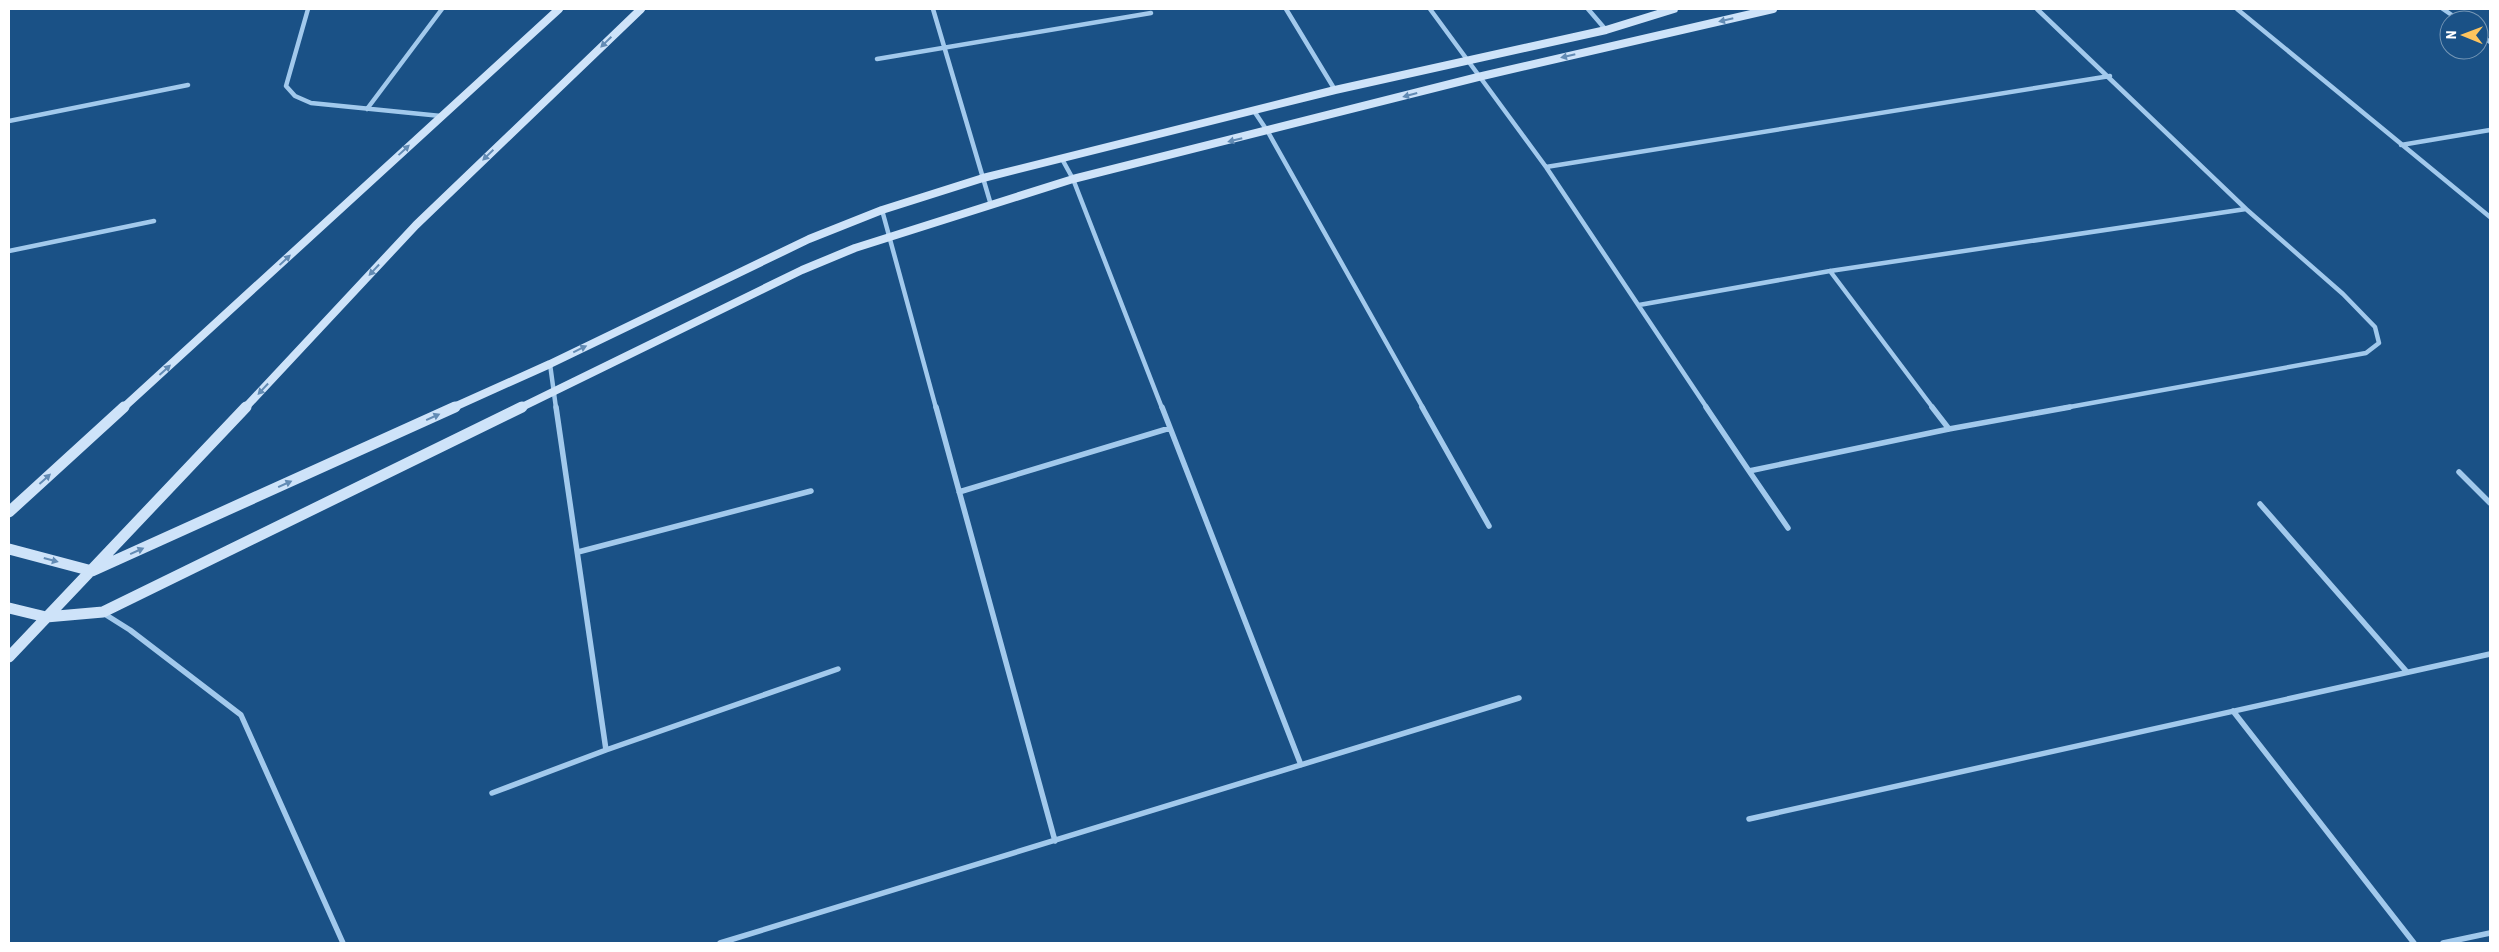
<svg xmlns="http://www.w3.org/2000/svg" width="2499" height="952" font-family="'Roboto Condensed',sans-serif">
  <rect width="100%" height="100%" fill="#1a5186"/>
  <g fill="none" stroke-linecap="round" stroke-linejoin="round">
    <path stroke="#a2c9ec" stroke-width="4.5" d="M 308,9 L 286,86 L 295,96 L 311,103 L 441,116
      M 933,9 L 991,205
      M 1286,9 L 1335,90
      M 1430,9 L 1546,167 L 1707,408
      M 1588,9 L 1606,30
      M 2037,9 L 2246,209 L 2343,294 L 2375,327 L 2379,343 L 2366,353 L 2064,408
      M 2237,9 L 2490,217
      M 2443,9 L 2459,20
      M 2479,34 L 2490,42
      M 877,59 L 1151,13
      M 367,109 L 442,9
      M 1254,111 L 1268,132 L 1423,408
      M 9,121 L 188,85
      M 2401,145 L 2490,130
      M 1062,159 L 1073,179 L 1162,408
      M 1546,167 L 2110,76
      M 882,210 L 936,408
      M 9,251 L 154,221
      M 1830,271 L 1933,408
      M 1639,305 L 1830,271 L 2246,209
      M 550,364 L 556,408"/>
    <path stroke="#a2c9ec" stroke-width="5.5" d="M 556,407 L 606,750
      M 936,407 L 1055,841
      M 1162,407 L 1301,765
      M 1422,407 L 1489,526
      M 1706,407 L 1749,471 L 1949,429 L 2070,407
      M 1932,407 L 1949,429
      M 1749,471 L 1788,528
      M 2459,472 L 2490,503
      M 959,492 L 1170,428
      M 2260,504 L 2407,672
      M 578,552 L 811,491
      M 103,613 L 130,630 L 241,715 L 343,943
      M 2233,711 L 2414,943
      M 492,793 L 606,750 L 838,669
      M 1749,819 L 2490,654
      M 720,943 L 1519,698
      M 2443,943 L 2490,933"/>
    <path stroke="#cee3f9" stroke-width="8" d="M 123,408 L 559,9
      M 245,408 L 416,225 L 641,9
      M 452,408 L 550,364 L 809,239 L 882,210 L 983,178 L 1335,90 L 1606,30 L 1674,9
      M 520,408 L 802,270 L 855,248 L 1073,179 L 1478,77 L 1773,9"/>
    <path stroke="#cee3f9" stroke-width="11" d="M 9,512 L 124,407
      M 9,549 L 92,571 L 455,407
      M 9,608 L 46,617 L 103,612 L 522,407
      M 9,657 L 246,407"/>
  </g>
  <defs><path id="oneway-solid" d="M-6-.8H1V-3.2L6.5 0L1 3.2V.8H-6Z" transform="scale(1.25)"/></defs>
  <g fill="#628bb4">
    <use href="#oneway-solid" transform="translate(1726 20) rotate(167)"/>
    <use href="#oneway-solid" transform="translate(606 42) rotate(136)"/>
    <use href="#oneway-solid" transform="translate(1568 56) rotate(167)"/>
    <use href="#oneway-solid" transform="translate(1410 95) rotate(165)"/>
    <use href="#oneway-solid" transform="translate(1235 140) rotate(166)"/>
    <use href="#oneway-solid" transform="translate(404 150) rotate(-43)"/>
    <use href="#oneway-solid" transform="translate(488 155) rotate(136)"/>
    <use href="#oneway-solid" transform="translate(285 260) rotate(-43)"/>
    <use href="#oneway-solid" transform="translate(374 270) rotate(133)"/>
    <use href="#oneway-solid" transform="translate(580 349) rotate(-26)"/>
    <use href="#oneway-solid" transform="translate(165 370) rotate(-42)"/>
    <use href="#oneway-solid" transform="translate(263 389) rotate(133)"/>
    <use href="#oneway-solid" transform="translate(433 417) rotate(-24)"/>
    <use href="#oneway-solid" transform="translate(45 479) rotate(-42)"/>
    <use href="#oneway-solid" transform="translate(285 484) rotate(-24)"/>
    <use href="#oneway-solid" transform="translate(137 551) rotate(-24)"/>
    <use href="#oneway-solid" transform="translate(51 560) rotate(15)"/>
  </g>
  <rect width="2499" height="952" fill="none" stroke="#ffffff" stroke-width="20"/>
  <g transform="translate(2464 35) rotate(271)"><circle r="24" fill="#1a5186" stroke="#7697b6"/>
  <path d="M0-4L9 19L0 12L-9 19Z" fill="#fec45e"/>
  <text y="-8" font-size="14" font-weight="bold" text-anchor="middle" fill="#ffffff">N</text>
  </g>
</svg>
